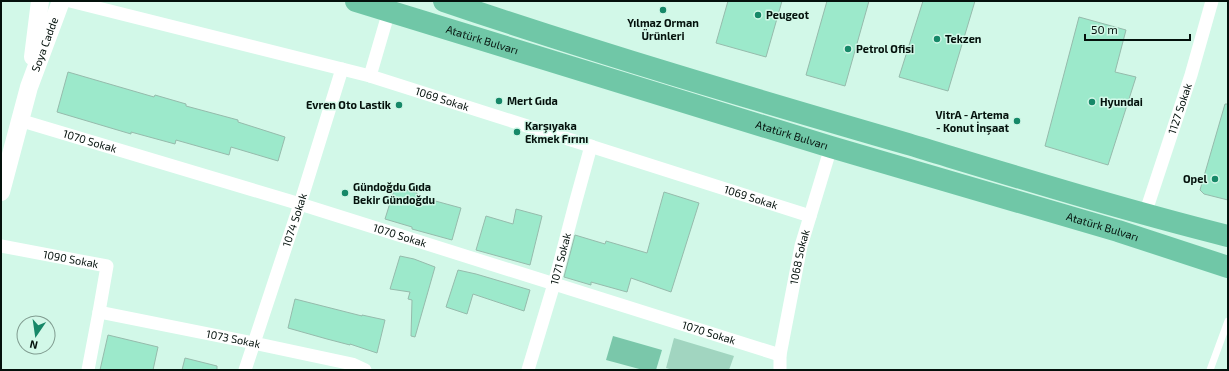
<svg xmlns="http://www.w3.org/2000/svg" width="1229" height="371" font-family="'Exo 2',sans-serif">
  <rect width="100%" height="100%" fill="#d2f8e8"/>
  <path fill="#a1d5c0" d="M 674,338 L 734,356 L 729,370 L 673,370 L 666,368 Z"/>
  <path fill="#7ac7aa" d="M 613,336 L 662,350 L 656,370 L 643,370 L 606,360 Z"/>
  <path fill="#9ce9cb" stroke="#96bbac" d="M 728,1 L 782,1 L 766,57 L 716,43 Z
    M 827,1 L 869,1 L 845,86 L 806,75 Z
    M 923,1 L 975,1 L 948,91 L 899,77 Z
    M 1079,17 L 1126,30 L 1115,72 L 1136,77 L 1108,165 L 1045,146 Z
    M 68,72 L 154,97 L 155,95 L 186,104 L 186,106 L 238,120 L 238,122 L 285,137 L 278,161 L 231,147 L 229,155 L 176,140 L 175,144 L 131,132 L 131,134 L 57,112 Z
    M 1225,104 L 1228,104 L 1228,200 L 1204,194 L 1200,190 Z
    M 395,187 L 417,193 L 417,196 L 461,208 L 452,240 L 412,229 L 412,227 L 385,219 Z
    M 664,192 L 699,203 L 671,292 L 631,278 L 627,292 L 591,282 L 591,285 L 564,277 L 575,235 L 605,244 L 606,241 L 647,253 Z
    M 516,209 L 542,216 L 530,265 L 476,250 L 486,216 L 513,224 Z
    M 400,256 L 414,259 L 435,267 L 415,337 L 411,336 L 412,300 L 408,299 L 410,292 L 390,289 Z
    M 458,270 L 476,274 L 530,290 L 524,311 L 473,294 L 467,314 L 446,307 Z
    M 295,299 L 362,316 L 362,315 L 385,320 L 377,353 L 350,344 L 350,345 L 327,339 L 288,328 Z
    M 108,335 L 158,347 L 153,370 L 100,370 Z
    M 185,358 L 217,366 L 217,370 L 182,370 Z"/>
  <g fill="none" stroke-linecap="round" stroke-linejoin="round">
    <path stroke="#fff" stroke-width="7" d="M 1210,370 L 1228,321"/>
    <g stroke="#fff" stroke-width="13">
      <path id="s1" d="M 70,1 L 370,76 L 810,216"/>
      <path d="M 370,76 L 389,11"/>
      <path id="s2" d="M 19,120 L 300,204 L 780,355"/>
      <path id="s3" d="M 1145,214 L 1191,75 L 1212,1"/>
      <path id="s4" d="M 1,246 L 107,266 L 99,312 L 88,370"/>
      <path id="s5" d="M 99,312 L 254,343 L 352,364 L 365,370"/>
      <path id="s6" d="M 245,370 L 300,204 L 342,69"/>
      <path id="s7" d="M 528,370 L 554,284 L 575,204 L 591,146"/>
      <path id="s8" d="M 780,370 L 780,355 L 801,246 L 831,147"/>
    </g>
    <g stroke="#fff" stroke-width="18">
      <path d="M 33,57 L 40,1"/>
      <path id="s9" d="M 1,192 L 29,87 L 61,1"/>
    </g>
    <g stroke="#70c7a7" stroke-width="22">
      <path id="s10" d="M 356,1 L 831,147 L 1118,231 L 1228,267"/>
      <path d="M 444,1 C 597,53 753,99 908,144 C 1014,176 1120,209 1228,236"/>
    </g>
  </g>
  <g fill="#168868" stroke="#d2f8e8" stroke-width="1.5">
    <circle cx="663" cy="10" r="4"/>
    <circle cx="758" cy="15" r="4"/>
    <circle cx="937" cy="39" r="4"/>
    <circle cx="848" cy="49" r="4"/>
    <circle cx="499" cy="101" r="4"/>
    <circle cx="1092" cy="102" r="4"/>
    <circle cx="399" cy="105" r="4"/>
    <circle cx="1017" cy="121" r="4"/>
    <circle cx="517" cy="132" r="4"/>
    <circle cx="1215" cy="179" r="4"/>
    <circle cx="345" cy="193" r="4"/>
  </g>
  <g text-anchor="middle" stroke-width="3" stroke-linejoin="round" paint-order="stroke">
    <g font-size="11" font-weight="bold" fill="#04110c" stroke="#d2f8e8" text-anchor="start">
      <text x="766" y="19">Peugeot</text>
      <text x="663" y="27" text-anchor="middle">Yılmaz Orman<tspan x="663" dy="13">Ürünleri</tspan></text>
      <text x="945" y="43">Tekzen</text>
      <text x="856" y="53">Petrol Ofisi</text>
      <text x="507" y="105">Mert Gıda</text>
      <text x="1100" y="106">Hyundai</text>
      <text x="391" y="109" text-anchor="end">Evren Oto Lastik</text>
      <text x="1009" y="119" text-anchor="end">VitrA - Artema<tspan x="1009" dy="13">- Konut İnşaat</tspan></text>
      <text x="525" y="130">Karşıyaka<tspan x="525" dy="13">Ekmek Fırını</tspan></text>
      <text x="1207" y="183" text-anchor="end">Opel</text>
      <text x="353" y="191">Gündoğdu Gıda<tspan x="353" dy="13">Bekir Gündoğdu</tspan></text>
    </g>
    <g font-size="11" fill="#04110c" stroke="#d2f8e8">
      <text dy="4" stroke="none"><textPath href="#s10" startOffset="132">Atatürk Bulvarı</textPath></text>
      <text dy="4" stroke="none"><textPath href="#s9" startOffset="154">Soya Cadde</textPath></text>
      <text dy="4" stroke="none"><textPath href="#s1" startOffset="385">1069 Sokak</textPath></text>
      <text dy="4" stroke="none"><textPath href="#s3" startOffset="111">1127 Sokak</textPath></text>
      <text dy="4" stroke="none"><textPath href="#s10" startOffset="456">Atatürk Bulvarı</textPath></text>
      <text dy="4" stroke="none"><textPath href="#s2" startOffset="74">1070 Sokak</textPath></text>
      <text dy="4" stroke="none"><textPath href="#s1" startOffset="709">1069 Sokak</textPath></text>
      <text dy="4" stroke="none"><textPath href="#s6" startOffset="158">1074 Sokak</textPath></text>
      <text dy="4" stroke="none"><textPath href="#s10" startOffset="780">Atatürk Bulvarı</textPath></text>
      <text dy="4" stroke="none"><textPath href="#s2" startOffset="398">1070 Sokak</textPath></text>
      <text dy="4" stroke="none"><textPath href="#s7" startOffset="116">1071 Sokak</textPath></text>
      <text dy="4" stroke="none"><textPath href="#s8" startOffset="115">1068 Sokak</textPath></text>
      <text dy="4" stroke="none"><textPath href="#s4" startOffset="71">1090 Sokak</textPath></text>
      <text dy="4" stroke="none"><textPath href="#s2" startOffset="722">1070 Sokak</textPath></text>
      <text dy="4" stroke="none"><textPath href="#s5" startOffset="137">1073 Sokak</textPath></text>
    </g>
  </g>
  <rect width="1229" height="371" fill="none" stroke="#04110c" stroke-width="4"/>
  <g transform="translate(36 335) rotate(193)"><circle r="19" fill="#d2f8e8" stroke="#809c90"/>
  <path d="M0-3L7 15L0 10L-7 15Z" fill="#168868"/>
  <text y="-6" font-size="11" font-weight="bold" text-anchor="middle" fill="#04110c">N</text>
  </g>
  <path d="M1085 34v6h105v-6" fill="none" stroke="#04110c" stroke-width="2"/>
  <text x="1091" y="34" font-size="12" fill="#04110c" stroke="#d2f8e8" stroke-width="3" paint-order="stroke">50 m</text>
</svg>
